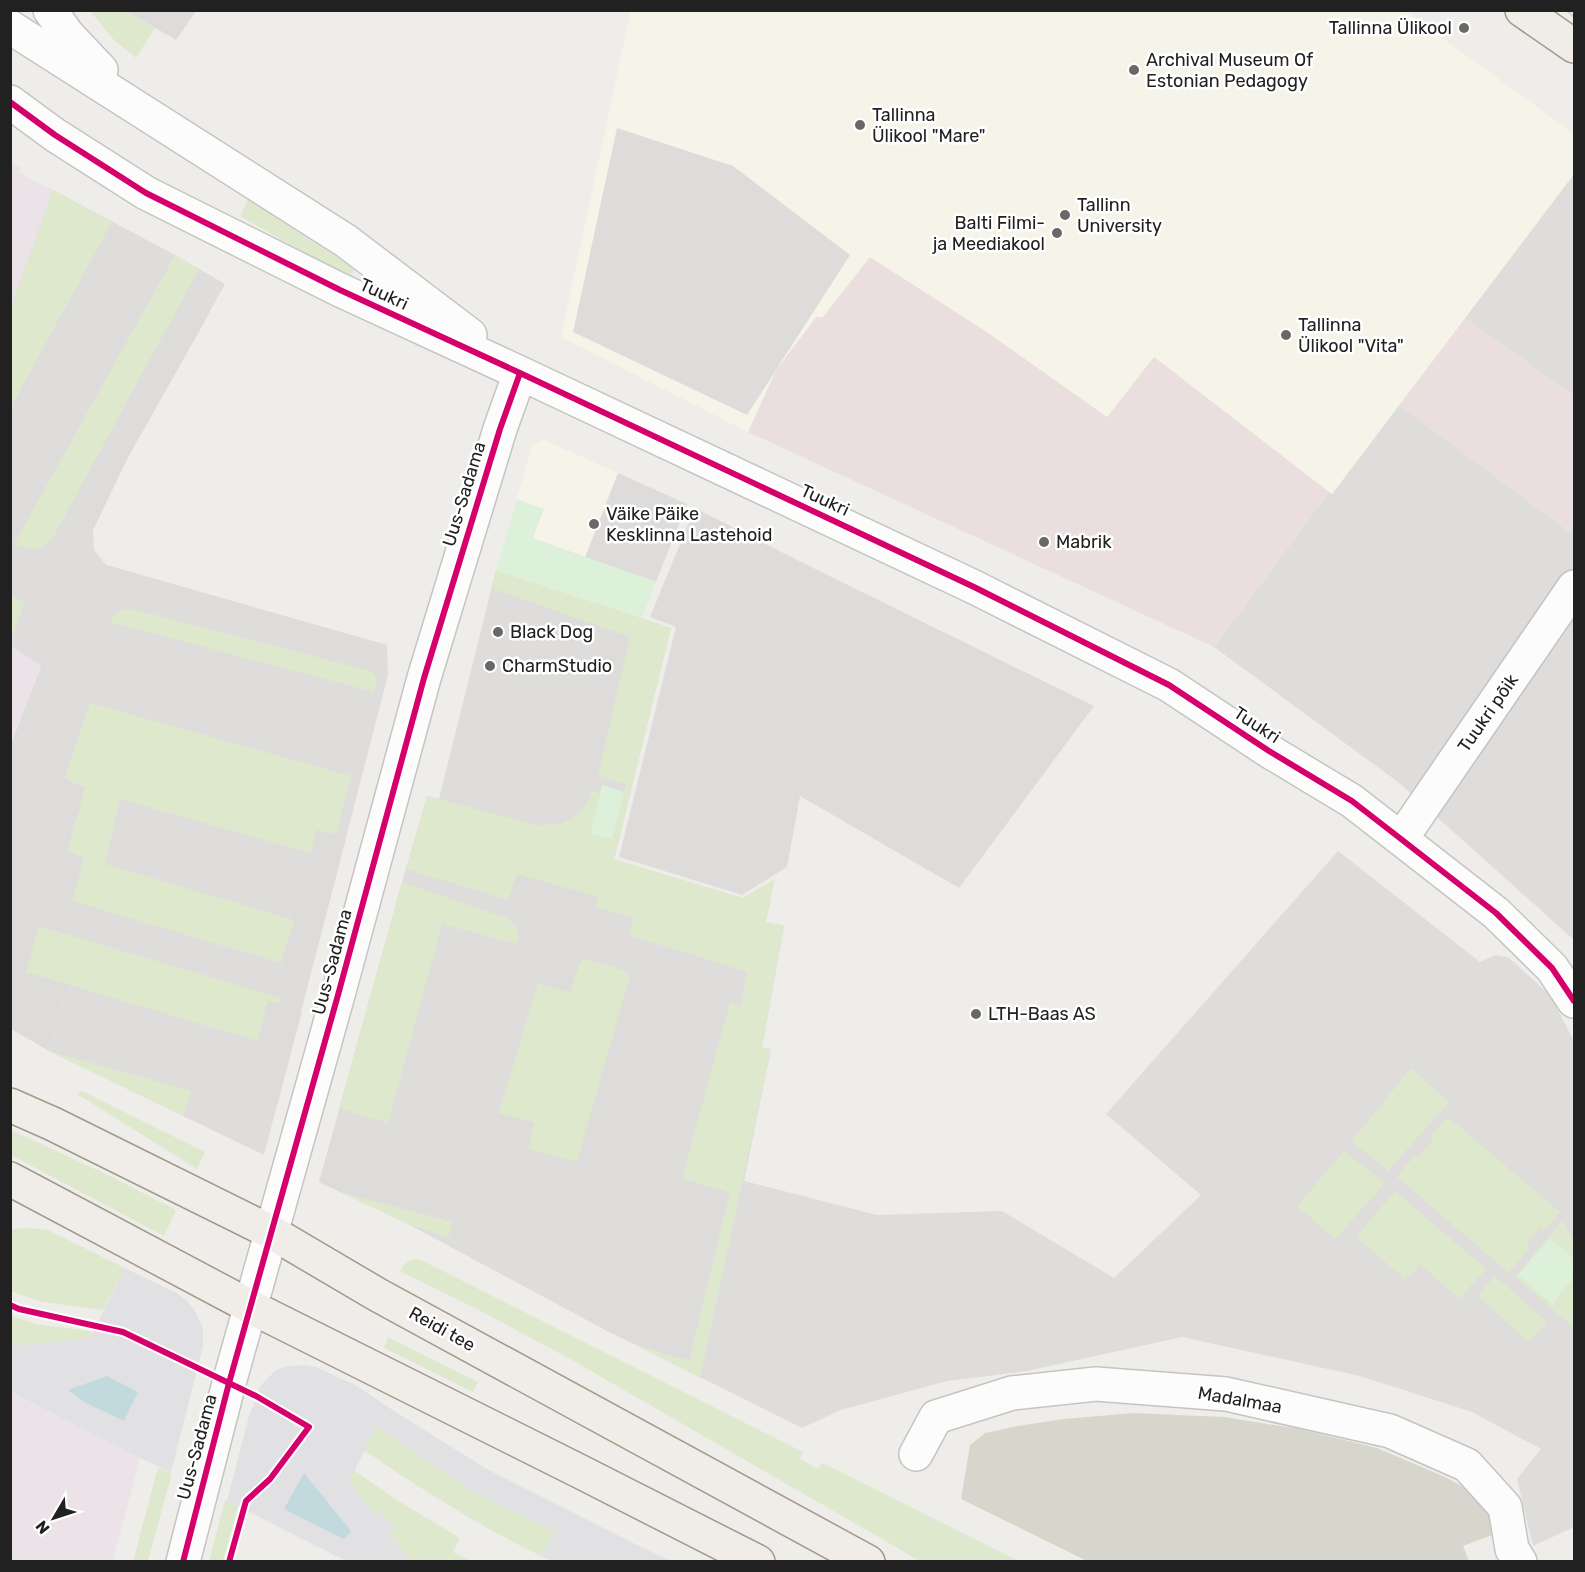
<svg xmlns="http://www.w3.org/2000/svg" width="1585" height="1572" font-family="Rubik,sans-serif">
  <rect width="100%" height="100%" fill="#efedea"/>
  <path fill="#dedddb" d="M 1574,174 L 1574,396 L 1465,318 Z
    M 53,190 L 175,255 L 225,284 L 127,459 L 93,530 L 94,550 L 107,566 L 387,645 L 388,675 L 264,1155 L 49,1051 L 68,984 L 26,972 L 64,933 L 72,901 L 85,721 L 29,698 L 41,666 L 11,646 L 10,308 Z
    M 1399,405 L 1570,532 L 1574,526 L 1574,940 L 1398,782 L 1214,647 L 1329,492 L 1332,494 Z
    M 496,570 L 671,628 L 614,860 L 743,898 L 774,880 L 766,922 L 784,926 L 762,1048 L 771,1049 L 744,1181 L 877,1215 L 1002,1211 L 1114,1278 L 1201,1195 L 1106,1114 L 1338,851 L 1480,962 L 1495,955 L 1508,957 L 1550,995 L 1574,1041 L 1574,1527 L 1533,1546 L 1517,1479 L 1541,1449 L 1472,1412 L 1360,1376 L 1182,1337 L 1027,1371 L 947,1381 L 841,1410 L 802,1428 L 607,1331 L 406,1223 L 319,1182 L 402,882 L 427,796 L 439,799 Z"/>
  <path fill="#eadfde" d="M 870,256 L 987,332 L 1107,417 L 1154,356 L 1329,492 L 1214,647 L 748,432 L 776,370 L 817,315 L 822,318 Z
    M 1465,318 L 1574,396 L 1574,526 L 1570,532 L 1399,405 Z"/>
  <path fill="#ebe3e8" d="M 11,162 L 21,168 L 19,173 L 53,190 L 11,308 Z
    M 11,646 L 41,666 L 11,747 Z
    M 11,1392 L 140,1458 L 113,1561 L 11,1561 Z"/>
  <path fill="#f6f4e8" d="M 631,11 L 1405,11 L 1574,134 L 1574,174 L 1332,494 L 1154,357 L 1107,417 L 987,332 L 870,257 L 822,318 L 817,316 L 776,370 L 748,432 L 561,337 Z
    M 544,440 L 687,504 L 642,618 L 496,570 L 533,444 Z"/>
  <path fill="#dddcdb" d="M 126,11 L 196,11 L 176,40 Z
    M 617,128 L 733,166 L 850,255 L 747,415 L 573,332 Z
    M 199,305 L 210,312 L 127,459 L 93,530 L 80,525 L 117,453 Z
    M 618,473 L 687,504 L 656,582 L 585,557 Z
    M 695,508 L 797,560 L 1094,706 L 959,888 L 800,796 L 787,867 L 742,895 L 619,857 L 676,627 L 650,617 Z
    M 107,565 L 379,643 L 376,655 L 104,578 Z
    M 607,632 L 631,637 L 599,771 L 573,764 Z
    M 29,698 L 85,720 L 65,778 L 85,788 L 68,851 L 85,858 L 64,934 L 39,927 L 27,972 L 68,984 L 49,1051 L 11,1029 L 10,747 Z
    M 317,830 L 346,838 L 311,972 L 281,963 Z
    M 516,873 L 599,898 L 591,924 L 508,900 Z
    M 1395,902 L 1436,939 L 1370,1016 L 1326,979 Z
    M 546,956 L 579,966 L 571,992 L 538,983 Z
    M 630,976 L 642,980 L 590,1166 L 577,1162 Z
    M 268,1001 L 302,1011 L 277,1106 L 243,1094 Z
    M 499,1113 L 534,1123 L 528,1148 L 492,1138 Z
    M 333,1133 L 463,1182 L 453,1222 L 340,1192 L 319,1182 Z
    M 682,1178 L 731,1193 L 689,1360 L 664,1354 L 607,1331 L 647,1185 L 678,1193 Z"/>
  <path fill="#d7d6cd" d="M 1134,1413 L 1224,1417 L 1299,1429 L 1377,1448 L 1445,1477 L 1495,1504 L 1497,1533 L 1463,1546 L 1469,1561 L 1087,1561 L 961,1499 L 970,1445 L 985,1433 L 1018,1426 L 1063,1419 Z"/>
  <path fill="#dde8cd" d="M 90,11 L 126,11 L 155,28 L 136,58 L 114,40 Z
    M 53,190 L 112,222 L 11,407 L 11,308 Z
    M 248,200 L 355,269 L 350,278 L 240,216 Z
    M 175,255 L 199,269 L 51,541 C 39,550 27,551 14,544 Z
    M 496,570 L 671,628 L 614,859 L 743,898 L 774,880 L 766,922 L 784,926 L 762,1048 L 771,1049 L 700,1378 L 629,1341 L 664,1354 L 689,1360 L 730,1193 L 682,1178 L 730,1003 L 741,1007 L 747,972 L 629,935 L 634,918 L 596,907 L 598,897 L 517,874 L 508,900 L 406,869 L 427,796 L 537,825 L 560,824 L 573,818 L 586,805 L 592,790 L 600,793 L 590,834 L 612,839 L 626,784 L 598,775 L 630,637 L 491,588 Z
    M 11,595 L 25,603 L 11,639 Z
    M 128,608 L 371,671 C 379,677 376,684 374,692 L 110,622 C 114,613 118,610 128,608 Z
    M 90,703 L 351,776 L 336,834 L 317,830 L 311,853 L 120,799 L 105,864 L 294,920 L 281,963 L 72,901 L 84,858 L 68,852 L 85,788 L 65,778 Z
    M 402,882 L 506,918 C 516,925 521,932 517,944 L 442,924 L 388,1123 L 339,1108 Z
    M 39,926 L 280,998 L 279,1004 L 268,1001 L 258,1041 L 26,972 Z
    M 584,959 L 623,970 L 630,976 L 577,1162 L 528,1148 L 534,1123 L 499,1113 L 538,983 L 571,992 C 574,982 576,966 584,959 Z
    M 49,1051 L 191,1091 L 184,1116 Z
    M 1411,1068 L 1449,1102 L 1388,1171 L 1352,1141 Z
    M 82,1091 L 205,1152 L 197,1169 L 77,1094 Z
    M 1448,1117 L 1560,1212 L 1544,1231 L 1540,1228 L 1526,1244 L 1530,1247 L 1509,1273 L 1397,1177 L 1415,1155 L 1418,1157 L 1434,1139 L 1431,1136 Z
    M 11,1130 L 108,1175 L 176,1210 L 164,1236 L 11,1155 Z
    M 1344,1151 L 1385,1183 L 1335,1239 L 1297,1206 Z
    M 1395,1191 L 1486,1269 L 1459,1299 L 1421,1265 L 1405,1279 L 1356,1237 Z
    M 340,1192 L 453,1222 L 448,1238 L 406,1223 Z
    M 1563,1220 L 1574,1241 L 1574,1328 L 1515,1277 Z
    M 29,1228 L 48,1230 L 125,1268 L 103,1310 L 42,1302 L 11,1291 L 11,1229 Z
    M 419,1259 L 803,1452 L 800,1459 L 818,1469 L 823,1463 L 1018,1561 L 920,1561 L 572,1360 L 475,1308 L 400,1271 C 405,1262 409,1260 419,1259 Z
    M 1495,1276 L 1547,1322 L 1529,1342 L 1477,1296 Z
    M 11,1316 L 36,1324 L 89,1331 L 92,1332 L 90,1338 L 86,1340 L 11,1346 Z
    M 388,1337 L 478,1382 L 473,1392 L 384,1348 Z
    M 376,1427 L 380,1428 L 468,1489 L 556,1532 L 541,1556 C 479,1526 421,1489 364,1450 Z
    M 158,1467 L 172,1473 L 148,1561 L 133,1562 Z
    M 354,1470 L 392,1497 L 460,1538 L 453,1552 L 471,1561 L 412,1561 L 389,1533 L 381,1511 L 375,1516 L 349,1482 Z
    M 225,1500 L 238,1506 L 223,1561 L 209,1562 Z"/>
  <path fill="#dcf0da" d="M 517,499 L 544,509 L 533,538 L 656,582 L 642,618 L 496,570 Z
    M 602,785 L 624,792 L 612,839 L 590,834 Z
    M 1550,1238 L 1574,1259 L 1574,1277 L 1552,1304 L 1518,1275 Z"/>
  <path fill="#e1e1e4" d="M 125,1268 L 178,1294 L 186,1300 L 194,1309 L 203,1328 L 203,1346 L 171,1472 L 140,1458 L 11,1392 L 10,1346 L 90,1338 Z
    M 305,1365 L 316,1367 L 357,1386 L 394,1411 L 485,1468 L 639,1546 L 671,1561 L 554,1562 L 541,1556 L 556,1532 L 468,1489 L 380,1428 L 376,1427 L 349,1482 L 375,1516 L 381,1511 L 395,1529 L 389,1534 L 412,1561 L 346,1561 L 227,1501 L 249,1416 L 261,1385 L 275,1371 L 284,1367 Z"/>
  <path fill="#c2d9dd" d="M 107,1376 L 138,1392 L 124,1421 L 86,1403 L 68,1390 Z
    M 304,1473 L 351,1531 L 344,1539 L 284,1509 Z"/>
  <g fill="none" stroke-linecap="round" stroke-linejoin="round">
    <defs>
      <path id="minor" d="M 50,10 L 67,34 L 101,70
        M 10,27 L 346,241 L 470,335
        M 10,102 L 55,135 L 146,193 L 340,290 L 520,373 L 974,587 L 1169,685 L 1269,751 L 1352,801 L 1401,839 L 1496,913 L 1552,968 L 1574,1001
        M 1401,839 L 1574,587
        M 916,1454 L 936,1417 L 1012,1393 L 1096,1384 L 1226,1394 L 1390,1431 L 1467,1465 L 1505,1507 L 1512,1549 L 1520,1562
        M 183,1562 L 229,1383 L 338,995 L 424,678 L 500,429 L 520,373"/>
      <path id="major" d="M 1522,10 L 1574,46
        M 10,1105 L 53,1124 L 271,1232 L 378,1295 L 868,1562
        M 10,1179 L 251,1307 L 581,1472 L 758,1562"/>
    </defs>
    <use href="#minor" stroke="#c5c4c2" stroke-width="36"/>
    <use href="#major" stroke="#a29889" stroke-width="36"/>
    <use href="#minor" stroke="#fdfcfc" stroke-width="33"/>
    <use href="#major" stroke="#f0ece7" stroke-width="33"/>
    <path stroke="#cbcbcb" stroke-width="1.5" d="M 1566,10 L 1574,17"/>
    <defs>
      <path id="cycleway" d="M 10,102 L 55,135 L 146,193 L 340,290 L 520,373 L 974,587 L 1169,685 L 1269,751 L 1352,801 L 1401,839 L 1496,913 L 1552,968 L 1574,1001
        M 10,1305 L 19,1309 L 123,1332 L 256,1396 L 309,1427 L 270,1479 L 246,1501 L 229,1562
        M 183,1562 L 229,1383 L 338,995 L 424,678 L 500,429 L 520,373"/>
    </defs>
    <use href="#cycleway" stroke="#fff" stroke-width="10"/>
    <use href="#cycleway" stroke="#d6006c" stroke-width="6"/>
  </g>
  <g fill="#696867" stroke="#fff" stroke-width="2">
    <circle cx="1464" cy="28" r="6"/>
    <circle cx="1134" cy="70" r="6"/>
    <circle cx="860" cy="125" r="6"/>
    <circle cx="1065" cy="215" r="6"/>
    <circle cx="1057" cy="233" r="6"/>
    <circle cx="1286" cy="335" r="6"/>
    <circle cx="594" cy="524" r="6"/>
    <circle cx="1044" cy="542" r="6"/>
    <circle cx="498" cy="632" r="6"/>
    <circle cx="490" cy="666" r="6"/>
    <circle cx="976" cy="1014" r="6"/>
  </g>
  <g text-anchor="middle" stroke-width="5" stroke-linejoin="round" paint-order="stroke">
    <g font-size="18" fill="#212121" stroke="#fff" text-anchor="start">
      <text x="1452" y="34" text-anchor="end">Tallinna Ülikool</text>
      <text x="1146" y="66">Archival Museum Of<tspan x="1146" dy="21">Estonian Pedagogy</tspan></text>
      <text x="872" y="121">Tallinna<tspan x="872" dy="21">Ülikool "Mare"</tspan></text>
      <text x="1077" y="211">Tallinn<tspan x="1077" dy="21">University</tspan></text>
      <text x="1045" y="229" text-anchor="end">Balti Filmi-<tspan x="1045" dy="21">ja Meediakool</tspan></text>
      <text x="1298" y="331">Tallinna<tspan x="1298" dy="21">Ülikool "Vita"</tspan></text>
      <text x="606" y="520">Väike Päike<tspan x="606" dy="21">Kesklinna Lastehoid</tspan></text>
      <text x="1056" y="548">Mabrik</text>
      <text x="510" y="638">Black Dog</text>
      <text x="502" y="672">CharmStudio</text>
      <text x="988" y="1020">LTH-Baas AS</text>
    </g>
    <g font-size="18" fill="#212121" stroke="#fff">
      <text transform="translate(384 294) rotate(25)" y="6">Tuukri</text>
      <text transform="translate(464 494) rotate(-73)" y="6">Uus-Sadama</text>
      <text transform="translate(825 500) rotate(25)" y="6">Tuukri</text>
      <text transform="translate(1488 713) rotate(-55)" y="6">Tuukri põik</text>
      <text transform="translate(1257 725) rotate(33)" y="6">Tuukri</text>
      <text transform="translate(332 962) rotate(-75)" y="6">Uus-Sadama</text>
      <text transform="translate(442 1329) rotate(29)" y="6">Reidi tee</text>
      <text transform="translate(1240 1400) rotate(10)" y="6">Madalmaa</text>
      <text transform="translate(197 1447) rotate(-75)" y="6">Uus-Sadama</text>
    </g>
  </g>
  <rect width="1585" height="1572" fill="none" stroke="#212121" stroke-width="24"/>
  <g transform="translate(54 1518) rotate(231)" stroke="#ffffff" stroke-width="4.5" paint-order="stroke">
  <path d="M0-4.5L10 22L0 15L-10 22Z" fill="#212121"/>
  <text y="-9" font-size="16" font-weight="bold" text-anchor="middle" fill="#212121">N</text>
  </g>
</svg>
